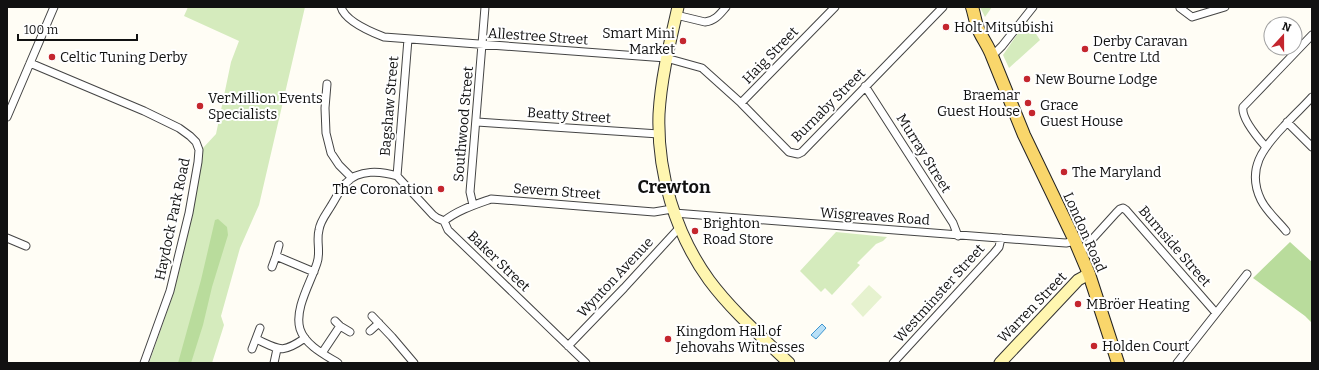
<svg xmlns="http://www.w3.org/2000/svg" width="1319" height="370" font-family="Bitter,serif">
  <rect width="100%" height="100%" fill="#fffdf5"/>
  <path fill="#d5ebbd" d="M 188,7 L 305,7 L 259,205 L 240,248 L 221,316 L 224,325 L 212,363 L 149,363 L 174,292 L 192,218 L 202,160 L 203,148 L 216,134 L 231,62 L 239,41 L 184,16 Z
    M 980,7 L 992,7 L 985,17 Z
    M 1027,20 L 1040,40 L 1009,68 L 1003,55 Z
    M 836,232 L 887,237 L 883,241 L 876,244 L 857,263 L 860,265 L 832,295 L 825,288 L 821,292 L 800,271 Z"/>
  <path fill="#b9dc9c" d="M 218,219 L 227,227 L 228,235 L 212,287 L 203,325 L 191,363 L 178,363 L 201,280 L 215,220 Z
    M 1290,242 L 1312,262 L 1312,323 L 1305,316 L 1253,278 Z"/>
  <path fill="#e6f2cf" d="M 869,285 L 882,297 L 863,317 L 851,304 Z"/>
  <path fill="#b9e0f7" stroke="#3f96cf" d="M 822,324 L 826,328 L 816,339 L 811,335 Z"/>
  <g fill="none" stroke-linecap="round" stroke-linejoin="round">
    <defs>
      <path id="street" d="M 341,7 C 345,21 371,32 384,37 L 666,58 L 702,68 L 741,103 L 789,152 L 798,154 L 802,152 L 943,7
        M 1180,8 L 1192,17 L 1225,7
        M 676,15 L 705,22 C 715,21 720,14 726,7
        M 992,56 L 1002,46 L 1033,7
        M 30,63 L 144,111 L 179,128 L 190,136 L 196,142 L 199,150 L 198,162 L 189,213 L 170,291 L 144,363
        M 327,84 L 325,108 L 326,133 L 331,153 L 339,165 L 352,178
        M 865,86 L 953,223 L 958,236
        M 741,103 L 835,7
        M 7,117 L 54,7
        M 477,122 L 659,134
        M 1287,122 L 1312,147
        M 1265,146 C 1258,138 1241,118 1243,107 L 1312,35
        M 397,176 L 433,215 L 437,218 L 444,221 L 448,230 L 586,363
        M 397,176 L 408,39
        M 473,205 L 470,192 L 485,7
        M 674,213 L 1052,242 L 1066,243 L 1075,241
        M 444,221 C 458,210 474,205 491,199 L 654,212 L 672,209
        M 1286,231 C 1278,221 1267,212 1261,200 C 1246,169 1263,148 1284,126 C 1293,116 1303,107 1312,97
        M 7,238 L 26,246
        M 1079,252 L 1086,246 L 1116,213 L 1120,209 L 1123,208 L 1126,210 L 1216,313
        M 276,256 L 314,272
        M 272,267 L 276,256 L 279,245
        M 372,316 L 392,337 L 414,363
        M 335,321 L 340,326 L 350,332
        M 370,331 L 379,323
        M 256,339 C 280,350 282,354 305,338
        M 568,346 L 624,288 L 680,227
        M 252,349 L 260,328
        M 322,353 L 340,326
        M 274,363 L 277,349
        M 338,363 C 325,355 305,345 300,329 C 294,309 311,282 317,263 C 321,252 316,241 319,230 C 320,221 327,213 331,206 C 336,198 340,189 346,183 C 359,169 381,171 397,176
        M 893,363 L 994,253 L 999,247 L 1001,238
        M 1177,363 L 1247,274"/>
      <path id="secondary" d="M 678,7 C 670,42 661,78 659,114 C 657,172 675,233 709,280 C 732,311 762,337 789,363
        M 1000,363 L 1078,280 L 1089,274"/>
      <path id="primary" d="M 972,7 C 974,13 975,20 977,26 C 981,37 988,45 992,56 L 1024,135 L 1075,241 L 1089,274 L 1118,363"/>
    </defs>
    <use href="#street" stroke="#444" stroke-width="9"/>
    <use href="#secondary" stroke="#333" stroke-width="13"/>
    <use href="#primary" stroke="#222" stroke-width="14"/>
    <use href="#street" stroke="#fff" stroke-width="7"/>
    <use href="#secondary" stroke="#fff6b0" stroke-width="11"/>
    <use href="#primary" stroke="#f9d66b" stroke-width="12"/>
  </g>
  <g fill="#c4262e" stroke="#fff" stroke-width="1.5">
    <circle cx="946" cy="27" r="4"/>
    <circle cx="683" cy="41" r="4"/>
    <circle cx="1085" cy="49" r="4"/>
    <circle cx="52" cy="57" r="4"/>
    <circle cx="1027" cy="79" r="4"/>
    <circle cx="1028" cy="103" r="4"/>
    <circle cx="200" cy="106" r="4"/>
    <circle cx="1032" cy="113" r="4"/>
    <circle cx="1064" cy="172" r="4"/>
    <circle cx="441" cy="189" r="4"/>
    <circle cx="695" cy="231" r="4"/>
    <circle cx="1078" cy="304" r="4"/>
    <circle cx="668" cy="339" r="4"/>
    <circle cx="1094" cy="346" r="4"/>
  </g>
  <g text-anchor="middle" stroke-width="4" stroke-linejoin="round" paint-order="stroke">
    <g font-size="14" fill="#111" stroke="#fff" text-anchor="start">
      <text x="954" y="32">Holt Mitsubishi</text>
      <text x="675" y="38" text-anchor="end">Smart Mini<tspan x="675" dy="16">Market</tspan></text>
      <text x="1093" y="46">Derby Caravan<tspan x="1093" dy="16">Centre Ltd</tspan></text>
      <text x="60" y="62">Celtic Tuning Derby</text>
      <text x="1035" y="84">New Bourne Lodge</text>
      <text x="1020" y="100" text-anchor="end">Braemar<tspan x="1020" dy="16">Guest House</tspan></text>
      <text x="208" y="103">VerMillion Events<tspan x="208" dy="16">Specialists</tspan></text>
      <text x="1040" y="110">Grace<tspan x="1040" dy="16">Guest House</tspan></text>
      <text x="1072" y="177">The Maryland</text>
      <text x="433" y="194" text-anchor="end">The Coronation</text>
      <text x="703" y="228">Brighton<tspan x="703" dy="16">Road Store</tspan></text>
      <text x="1086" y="309">MBröer Heating</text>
      <text x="676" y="336">Kingdom Hall of<tspan x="676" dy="16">Jehovahs Witnesses</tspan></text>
      <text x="1102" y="351">Holden Court</text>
    </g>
    <g font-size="14" fill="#111" stroke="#fff">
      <text transform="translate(538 36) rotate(4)" y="5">Allestree Street</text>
      <text transform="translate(770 55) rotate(-46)" y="5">Haig Street</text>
      <text transform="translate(828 105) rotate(-45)" y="5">Burnaby Street</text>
      <text transform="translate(389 106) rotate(-85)" y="5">Bagshaw Street</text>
      <text transform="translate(569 115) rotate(4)" y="5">Beatty Street</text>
      <text transform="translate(463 124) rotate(-85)" y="5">Southwood Street</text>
      <text transform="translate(924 153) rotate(58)" y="5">Murray Street</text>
      <text transform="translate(557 191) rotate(4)" y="5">Severn Street</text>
      <text transform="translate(875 216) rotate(4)" y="5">Wisgreaves Road</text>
      <text transform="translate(172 219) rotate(-78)" y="5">Haydock Park Road</text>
      <text transform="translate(1085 232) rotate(66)" y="5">London Road</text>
      <text transform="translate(1175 246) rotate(49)" y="5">Burnside Street</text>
      <text transform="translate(499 261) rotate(44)" y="5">Baker Street</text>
      <text transform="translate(615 277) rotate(-47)" y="5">Wynton Avenue</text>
      <text transform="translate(939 293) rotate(-48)" y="5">Westminster Street</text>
      <text transform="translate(1032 307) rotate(-46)" y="5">Warren Street</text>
    </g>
    <g font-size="18" font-weight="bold" fill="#111" stroke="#fff">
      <text x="674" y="193">Crewton</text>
    </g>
  </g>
  <rect width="1319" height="370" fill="none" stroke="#111111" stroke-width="16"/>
  <g transform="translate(1283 36) rotate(21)"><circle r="19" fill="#ffffff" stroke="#a0a0a0"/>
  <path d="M0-3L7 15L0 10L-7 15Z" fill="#c4262e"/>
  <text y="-6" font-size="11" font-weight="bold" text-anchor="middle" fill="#111111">N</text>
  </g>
  <path d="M18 34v6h119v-6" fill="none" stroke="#111111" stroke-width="2"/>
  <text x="24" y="34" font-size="12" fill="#111111" stroke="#ffffff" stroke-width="3" paint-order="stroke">100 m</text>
</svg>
